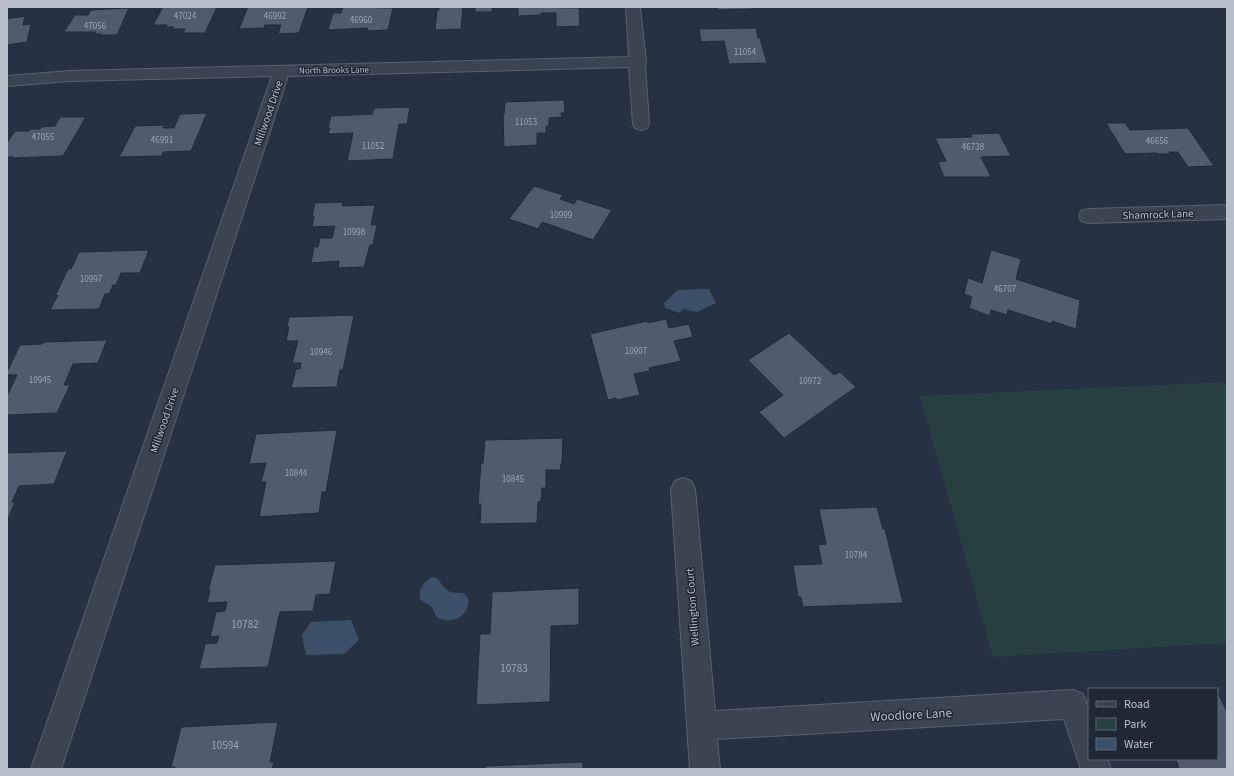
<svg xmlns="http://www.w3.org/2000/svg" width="1234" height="776" font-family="'Source Sans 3',sans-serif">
  <rect width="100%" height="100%" fill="#263241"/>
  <path fill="#283f42" d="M 1227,382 L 1227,643 L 993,657 L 920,396 Z"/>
  <path fill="#3c5069" d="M 709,289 L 716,303 L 697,312 L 683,309 L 680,313 L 665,308 L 664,303 L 678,290 Z
    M 433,577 L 438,579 C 446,591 448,593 463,593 L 468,598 C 471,615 451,626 437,617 C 434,614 434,609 431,606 C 427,603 423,603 420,599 C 418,589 424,581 433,577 Z
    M 351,620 L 359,640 L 344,654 L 306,655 L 302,635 L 311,622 Z"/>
  <path fill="#505b6c" stroke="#212b38" d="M 163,7 L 217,7 L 205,33 L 183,33 L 185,29 L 172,29 L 174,27 L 166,27 L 167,25 L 153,25 Z
    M 248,7 L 308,7 L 299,33 L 278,34 L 281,25 L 265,25 L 264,28 L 239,29 Z
    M 343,7 L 393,8 L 388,30 L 367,31 L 368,28 L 328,30 L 333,13 L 341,13 Z
    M 439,7 L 463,7 L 461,29 L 435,30 L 437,10 L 439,10 Z
    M 475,7 L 492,7 L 492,12 L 475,12 Z
    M 518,7 L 579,8 L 580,26 L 556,27 L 556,13 L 541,13 L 541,15 L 518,16 Z
    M 718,7 L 751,7 L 752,9 L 718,10 Z
    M 129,8 L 117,35 L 100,35 L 101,34 L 95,34 L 96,32 L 64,32 L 75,15 L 88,15 L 91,10 Z
    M 25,16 L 23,25 L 31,24 L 27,42 L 7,45 L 7,19 Z
    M 756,28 L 758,38 L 760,38 L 767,63 L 729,64 L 724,41 L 701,42 L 699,29 Z
    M 564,100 L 565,113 L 561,113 L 562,117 L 549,118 L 549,126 L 546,126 L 546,133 L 537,133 L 537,145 L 504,147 L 503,115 L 504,114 L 505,102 Z
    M 410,107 L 407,124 L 399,124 L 393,159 L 347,161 L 353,133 L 328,134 L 330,128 L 328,128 L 331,116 L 372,114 L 374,108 Z
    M 207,113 L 191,151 L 163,152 L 162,156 L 119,157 L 135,126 L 165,125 L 163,128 L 174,128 L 180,114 Z
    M 60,117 L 86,117 L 63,156 L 13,158 L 14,157 L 7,157 L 7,143 L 15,131 L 29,131 L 30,129 L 40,129 L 41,127 L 55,126 Z
    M 1106,123 L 1125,123 L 1130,130 L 1188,128 L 1214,166 L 1188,167 L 1178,152 L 1169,152 L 1170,154 L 1158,154 L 1156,153 L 1125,154 Z
    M 999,133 L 1011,156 L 981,157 L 991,177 L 944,177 L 938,162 L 946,161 L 935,138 L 972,137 L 971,134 Z
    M 534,186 L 563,195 L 560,199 L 574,204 L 577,199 L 612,210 L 593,240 L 542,222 L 538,229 L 509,219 Z
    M 343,202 L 342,206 L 375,205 L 371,225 L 377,225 L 373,245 L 370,245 L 364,267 L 338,268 L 339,261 L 311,263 L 314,247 L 318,247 L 320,238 L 332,238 L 335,226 L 312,227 L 314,216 L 312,216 L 315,203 Z
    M 149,250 L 140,273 L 121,273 L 116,285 L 113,285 L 109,294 L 105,294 L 99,309 L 50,310 L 58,295 L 55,296 L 68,269 L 71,269 L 79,252 Z
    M 991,250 L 1021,259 L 1016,279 L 1080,300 L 1076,329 L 1052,321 L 1052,324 L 1008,310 L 1007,315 L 991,310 L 990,316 L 969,308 L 972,297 L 964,294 L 968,278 L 982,283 Z
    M 354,315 L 343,370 L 340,370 L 337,387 L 291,388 L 296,369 L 300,369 L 301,363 L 292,363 L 298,341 L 286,341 L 289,327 L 287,327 L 289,317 Z
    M 666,319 L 669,328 L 689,324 L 693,337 L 674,341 L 681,361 L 649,368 L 650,371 L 634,374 L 640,395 L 617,400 L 616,398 L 608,400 L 590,334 L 647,321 L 648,323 Z
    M 789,333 L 834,375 L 840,372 L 856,387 L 784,438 L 759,412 L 783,395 L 748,360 Z
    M 107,340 L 98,363 L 73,364 L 64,385 L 70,385 L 57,413 L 7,415 L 7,396 L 17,375 L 7,375 L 7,372 L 20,345 L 42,344 L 44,342 Z
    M 337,430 L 326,492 L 322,492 L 319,513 L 259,517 L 266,482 L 261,482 L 266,463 L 249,464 L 256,434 Z
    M 563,438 L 562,463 L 561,464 L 560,470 L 546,470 L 546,488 L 542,488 L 541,501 L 538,502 L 537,523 L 480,524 L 481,504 L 478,504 L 481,463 L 483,463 L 485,440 Z
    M 67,451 L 54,484 L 19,486 L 12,502 L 15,502 L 7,521 L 7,453 Z
    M 877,507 L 883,529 L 885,529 L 903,603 L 803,607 L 801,597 L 798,597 L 793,565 L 822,564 L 818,545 L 826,544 L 819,509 Z
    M 336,561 L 330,594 L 316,595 L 313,611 L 280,612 L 268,667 L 199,669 L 205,644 L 217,643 L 219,636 L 210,637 L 216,612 L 225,611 L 227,602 L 207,603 L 210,590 L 208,591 L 215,565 Z
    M 579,588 L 579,625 L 551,626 L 550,702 L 476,705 L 480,634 L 490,634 L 492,592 Z
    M 1217,695 L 1219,695 L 1227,712 L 1227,769 L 1179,769 L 1176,759 L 1217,759 Z
    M 278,722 L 270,762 L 274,762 L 272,769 L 174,769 L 175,767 L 171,767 L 181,727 Z
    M 583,762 L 583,769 L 485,769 L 485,766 Z"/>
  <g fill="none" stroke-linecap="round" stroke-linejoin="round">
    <defs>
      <path id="street" d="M 626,7 L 640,7 L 646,62 L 645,64 L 649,124 L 647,128 L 641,130 L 635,128 L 633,124 L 629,67 L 288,76 L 61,769 L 31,769 L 272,76 L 70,81 L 7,86 L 7,76 L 70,71 L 629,57 Z
        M 1227,205 L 1227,219 L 1088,223 L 1081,221 L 1079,216 L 1081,211 L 1088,209 Z
        M 683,478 L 691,481 L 695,489 L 715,711 L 1073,690 L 1083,694 L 1089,710 L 1089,759 L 1107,759 L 1111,769 L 1081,769 L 1064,719 L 717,739 L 720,769 L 690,769 L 671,489 L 675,481 Z"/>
    </defs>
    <use href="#street" stroke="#58626e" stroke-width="2"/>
    <use href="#street" fill="#3b4451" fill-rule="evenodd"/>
  </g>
  <g text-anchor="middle" stroke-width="3" stroke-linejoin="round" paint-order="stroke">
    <g font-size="9" fill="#9da6b3">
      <text x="185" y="19">47024</text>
      <text x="275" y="19">46992</text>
      <text x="361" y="23">46960</text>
      <text x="95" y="29">47056</text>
      <text x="745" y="55">11054</text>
      <text x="526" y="125">11053</text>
      <text x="43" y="140">47055</text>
      <text x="162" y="143">46991</text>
      <text x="1157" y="144">46656</text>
      <text x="373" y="149">11052</text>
      <text x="973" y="150">46738</text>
      <text x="561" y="218">10999</text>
      <text x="354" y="235">10998</text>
      <text x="91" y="282">10997</text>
      <text x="1005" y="292">46707</text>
      <text x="636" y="354">10907</text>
      <text x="321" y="355">10946</text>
      <text x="40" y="383">10945</text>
      <text x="810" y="384">10972</text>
      <text x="296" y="476">10844</text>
      <text x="513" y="482">10845</text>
      <text x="856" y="558">10784</text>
    </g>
    <g font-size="9" fill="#b7bfcb" stroke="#1f2936">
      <text transform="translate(334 70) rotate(-1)" y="3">North Brooks Lane</text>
    </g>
    <g font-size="11" fill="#b7bfcb" stroke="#1f2936">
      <text transform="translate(268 113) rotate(-71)" y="4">Millwood Drive</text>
      <text transform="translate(1158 214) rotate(-2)" y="4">Shamrock Lane</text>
      <text transform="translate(164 420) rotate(-71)" y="4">Millwood Drive</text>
      <text transform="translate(692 607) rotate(-94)" y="4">Wellington Court</text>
    </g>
    <g font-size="11" fill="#9da6b3">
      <text x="245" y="628">10782</text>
      <text x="514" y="672">10783</text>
      <text x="225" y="749">10594</text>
    </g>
    <g font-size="13" fill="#b7bfcb" stroke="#1f2936">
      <text transform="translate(911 714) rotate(-3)" y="5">Woodlore Lane</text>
    </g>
  </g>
  <rect width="1234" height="776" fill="none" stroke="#b7bfcb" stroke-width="16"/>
  <rect x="1088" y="688" width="130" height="72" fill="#1f2936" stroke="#5c6572"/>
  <rect x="1096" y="701" width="20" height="6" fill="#3b4451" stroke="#5c6572"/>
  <text x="1124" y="708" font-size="12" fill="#b7bfcb">Road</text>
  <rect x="1096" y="718" width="20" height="12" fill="#283f42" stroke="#5c6572"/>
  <text x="1124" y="728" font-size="12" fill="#b7bfcb">Park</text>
  <rect x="1096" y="738" width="20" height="12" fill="#3c5069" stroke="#5c6572"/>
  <text x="1124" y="748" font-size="12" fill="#b7bfcb">Water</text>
</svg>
